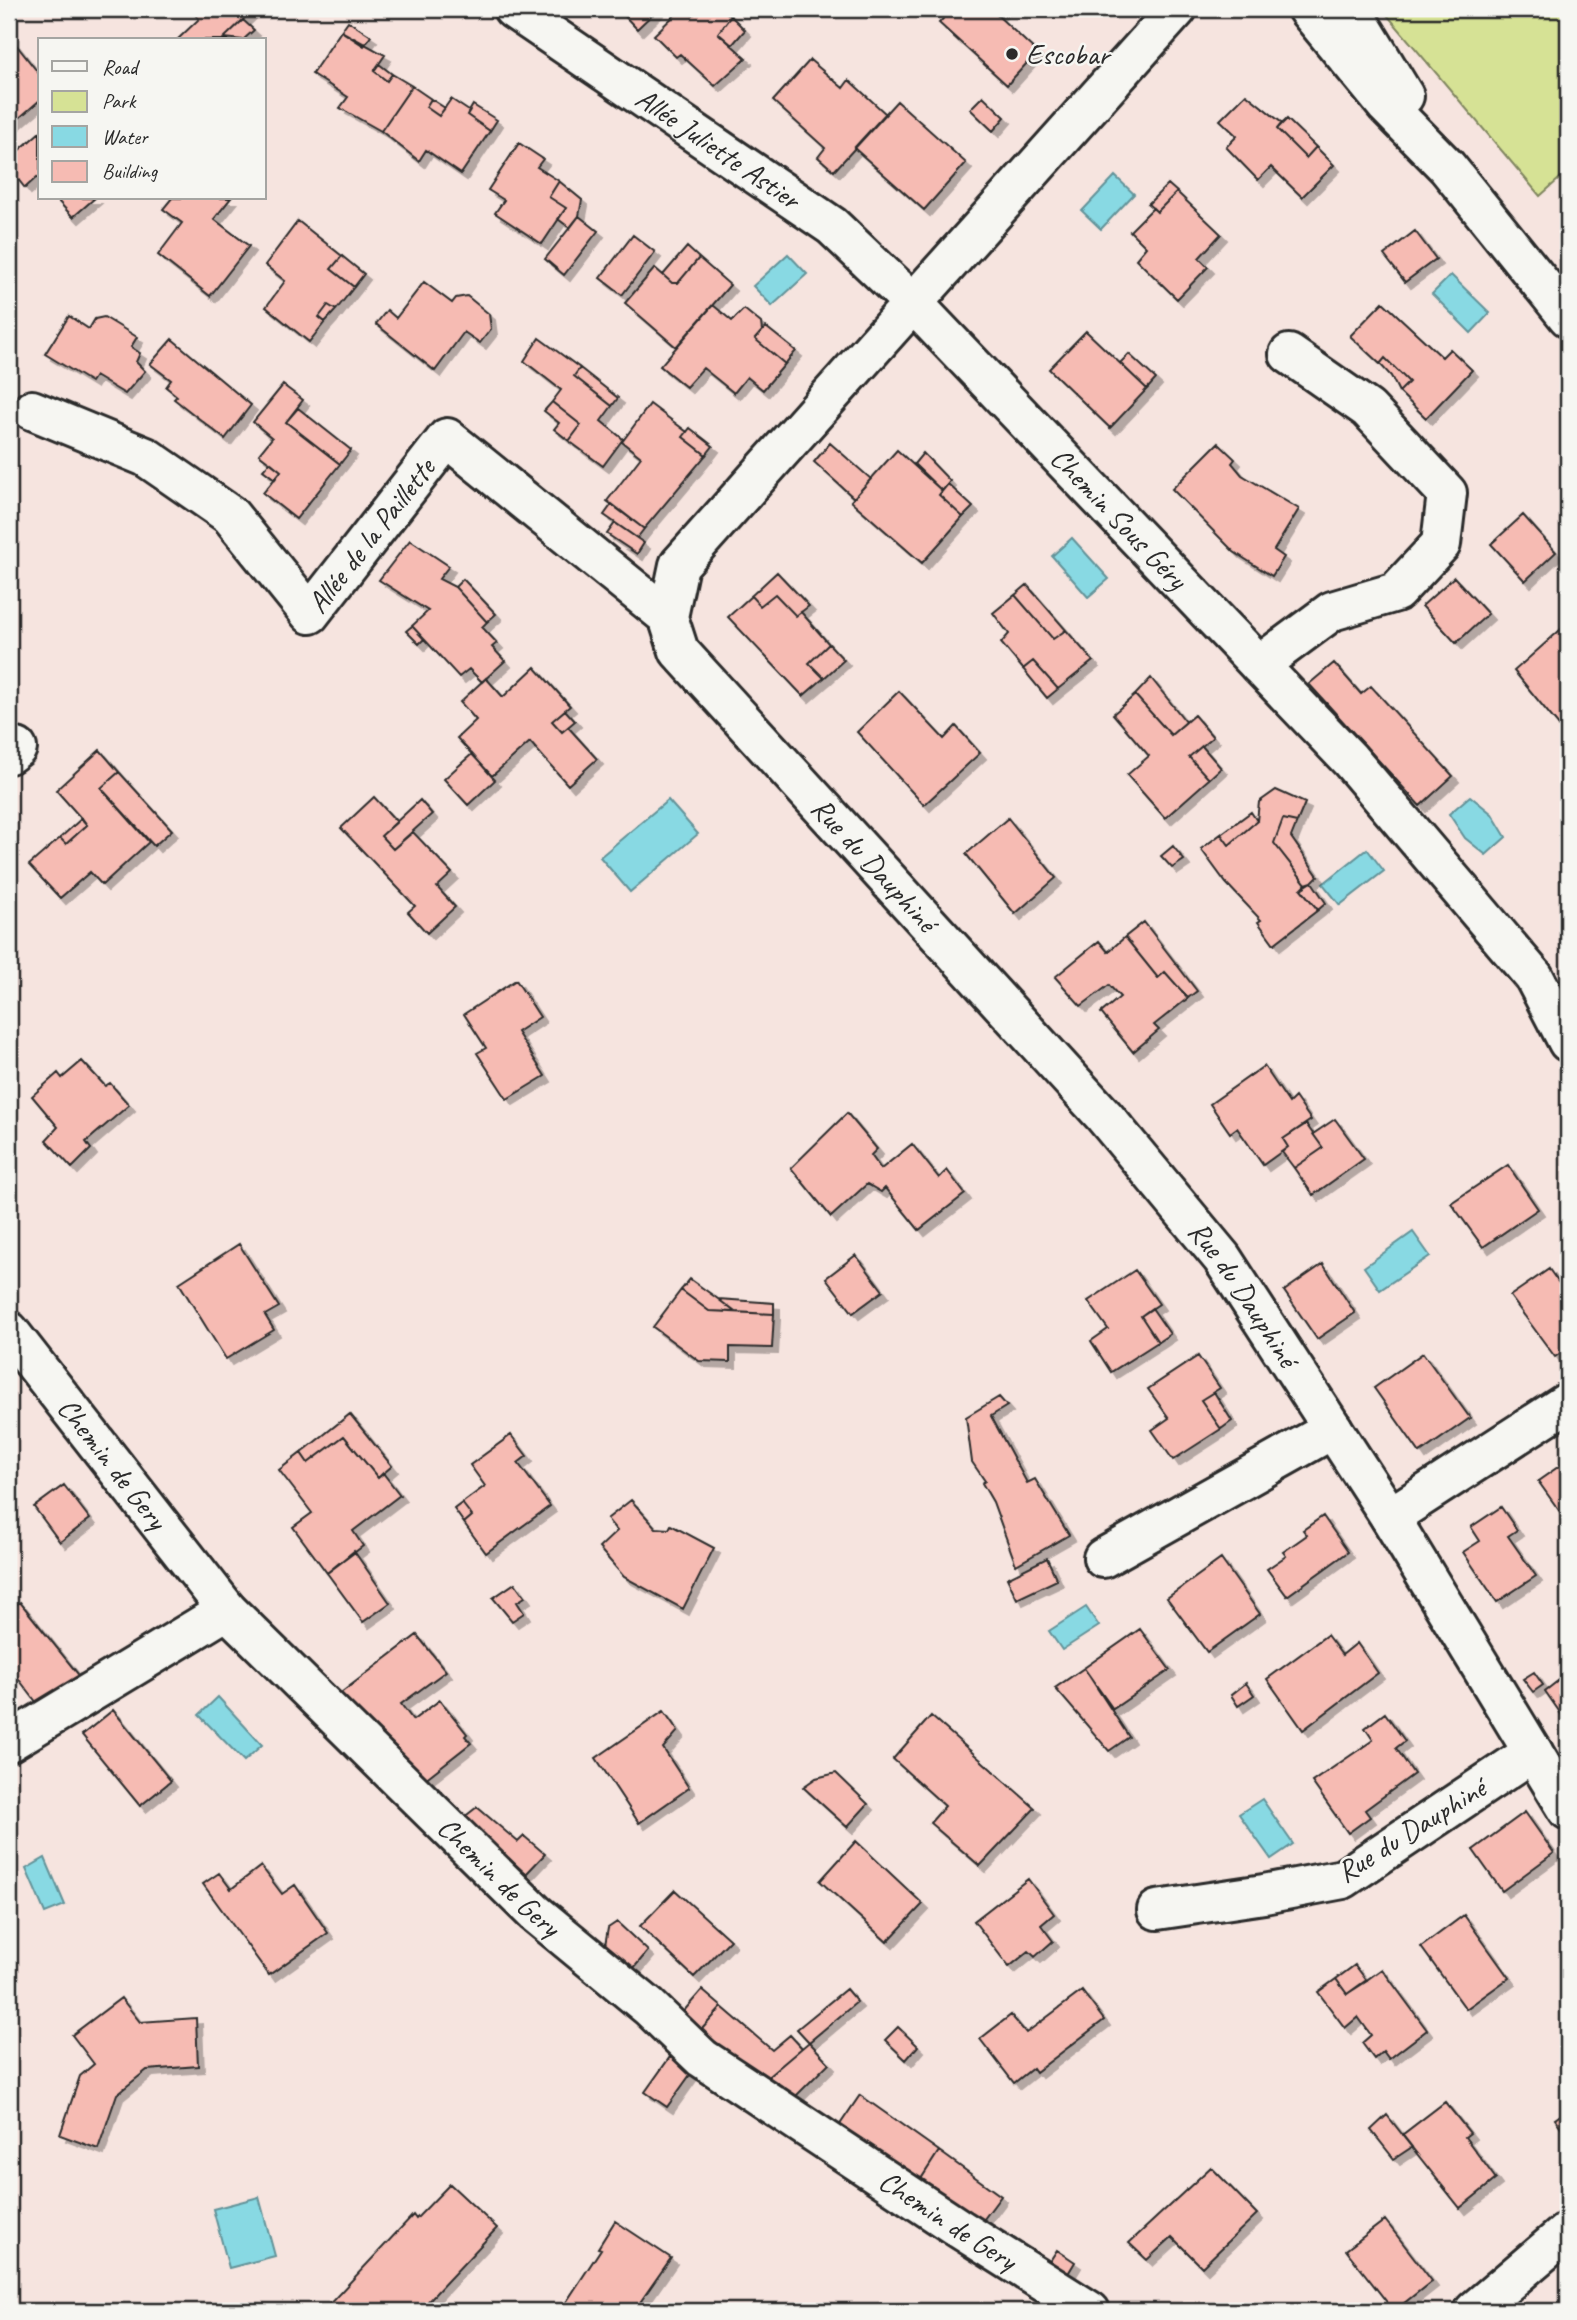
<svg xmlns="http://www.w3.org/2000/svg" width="1577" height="2320" font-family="Caveat,sans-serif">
  <defs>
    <filter id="shadow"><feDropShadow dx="6" dy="6" stdDeviation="0" flood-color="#0004"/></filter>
  </defs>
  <rect width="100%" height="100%" fill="#f6e4df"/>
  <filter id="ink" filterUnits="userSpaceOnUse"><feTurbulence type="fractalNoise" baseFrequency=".0143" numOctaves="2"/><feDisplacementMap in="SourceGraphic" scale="14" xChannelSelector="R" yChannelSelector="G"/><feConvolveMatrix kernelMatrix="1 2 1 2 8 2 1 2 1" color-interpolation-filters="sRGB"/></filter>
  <g filter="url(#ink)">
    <path fill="#d6e295" stroke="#808660" stroke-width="2" d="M 1382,9 L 1568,9 L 1568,171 L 1540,196 Z"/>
    <path fill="#88d9e3" stroke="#639399" stroke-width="2" d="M 1115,176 L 1134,194 L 1101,229 L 1082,211 Z
      M 788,254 L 807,274 L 772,306 L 753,286 Z
      M 1451,275 L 1490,313 L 1471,333 L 1432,294 Z
      M 1072,538 L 1109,579 L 1088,597 L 1052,556 Z
      M 1470,796 L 1492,814 L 1506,837 L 1486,855 L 1465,838 L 1449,814 Z
      M 668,800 L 698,834 L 630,892 L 600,857 Z
      M 1367,849 L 1384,871 L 1340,905 L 1323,884 Z
      M 1413,1232 L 1430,1256 L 1380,1290 L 1364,1267 Z
      M 1086,1607 L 1099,1626 L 1062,1650 L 1049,1631 Z
      M 218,1697 L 262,1745 L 244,1761 L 199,1715 Z
      M 1262,1799 L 1293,1844 L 1271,1859 L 1239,1814 Z
      M 45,1858 L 65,1905 L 45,1913 L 26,1869 Z
      M 259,2197 L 275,2256 L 229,2268 L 213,2209 Z"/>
    <path fill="#f6bbb3" stroke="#2b2b2b" stroke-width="2" filter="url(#shadow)" d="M 190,9 L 254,9 L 224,38 L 227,40 L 177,40 L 199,19 Z
      M 618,9 L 658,9 L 637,29 Z
      M 681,9 L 687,9 L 693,15 L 699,9 L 722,9 L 731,16 L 718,33 L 746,58 L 715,86 L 680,54 L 676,57 L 654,35 Z
      M 952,9 L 1003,9 L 997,15 L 1037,52 L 1007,85 L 939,23 Z
      M 731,16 L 745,30 L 732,45 L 718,33 Z
      M 243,20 L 254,30 L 243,40 L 224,38 Z
      M 348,21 L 371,36 L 364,46 L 341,31 Z
      M 341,31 L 385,55 L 374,71 L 387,81 L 392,74 L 412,86 L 381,131 L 340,108 L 348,97 L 312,74 Z
      M 14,42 L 40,75 L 40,100 L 10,126 L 9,46 Z
      M 810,60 L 843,88 L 849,80 L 886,114 L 834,171 L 818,157 L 825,148 L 773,101 Z
      M 379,64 L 392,74 L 387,81 L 374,71 Z
      M 412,86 L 431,99 L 426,107 L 439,116 L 451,99 L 469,111 L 467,115 L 490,131 L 461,174 L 426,150 L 419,161 L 381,131 Z
      M 1246,94 L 1282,123 L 1277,129 L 1306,158 L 1316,147 L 1334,165 L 1302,197 L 1271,167 L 1258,180 L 1226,147 L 1237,136 L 1220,120 Z
      M 983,96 L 1005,117 L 993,131 L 970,109 Z
      M 431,99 L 445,108 L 439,116 L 426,107 Z
      M 897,101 L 966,163 L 924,210 L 854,148 Z
      M 473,105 L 497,120 L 490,131 L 467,115 Z
      M 1287,119 L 1316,147 L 1306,158 L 1277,129 Z
      M 40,132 L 40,181 L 37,177 L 25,188 L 9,168 L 9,159 Z
      M 519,143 L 543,159 L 537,167 L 559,181 L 549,197 L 566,208 L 542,244 L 495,213 L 504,200 L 488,190 Z
      M 559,181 L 582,200 L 579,216 L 570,228 L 558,219 L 566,208 L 549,197 Z
      M 1168,184 L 1177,192 L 1157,212 L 1148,204 Z
      M 1177,192 L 1221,234 L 1199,258 L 1208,267 L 1177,299 L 1136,259 L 1146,247 L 1130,231 L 1153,208 L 1157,212 Z
      M 55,198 L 95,198 L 73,217 Z
      M 172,198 L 231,198 L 214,219 L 249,246 L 210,296 L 158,255 L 182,223 L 163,209 Z
      M 579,216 L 598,231 L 564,275 L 545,259 Z
      M 298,221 L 342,256 L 331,269 L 354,287 L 336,310 L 328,305 L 319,317 L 325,322 L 309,342 L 266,307 L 285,281 L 265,265 Z
      M 1415,231 L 1436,259 L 1405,282 L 1384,255 Z
      M 633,235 L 655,252 L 622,295 L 600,278 Z
      M 687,247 L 699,258 L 678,283 L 672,283 L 663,275 Z
      M 342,256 L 364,274 L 354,287 L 331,269 Z
      M 699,258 L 730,285 L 676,347 L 625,303 L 655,268 L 672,283 L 678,283 Z
      M 424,282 L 452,303 L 456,298 L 467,296 L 489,314 L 491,329 L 480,343 L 464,332 L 435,371 L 376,324 L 387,310 L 396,318 Z
      M 1383,302 L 1442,357 L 1450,349 L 1472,370 L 1426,418 L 1399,392 L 1409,382 L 1385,358 L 1380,364 L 1350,336 Z
      M 328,305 L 336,310 L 325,322 L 319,317 Z
      M 713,305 L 732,321 L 744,309 L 761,323 L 762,331 L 755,339 L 785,364 L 763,390 L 747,377 L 734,393 L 703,368 L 686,387 L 660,366 Z
      M 69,316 L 89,329 L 95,319 L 104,317 L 137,337 L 131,347 L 140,353 L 136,362 L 145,371 L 125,394 L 95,376 L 91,382 L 45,354 Z
      M 766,327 L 796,351 L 785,364 L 755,339 Z
      M 1086,331 L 1147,389 L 1110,428 L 1049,369 Z
      M 539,338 L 580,368 L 574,376 L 612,406 L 601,421 L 623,439 L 603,466 L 569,441 L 581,425 L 552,402 L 561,390 L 524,361 Z
      M 172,339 L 251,405 L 225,439 L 174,399 L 177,396 L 166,387 L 171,380 L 150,364 Z
      M 1129,354 L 1156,379 L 1147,389 L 1120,363 Z
      M 1385,358 L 1409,382 L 1399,392 L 1391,376 L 1380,364 Z
      M 580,368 L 618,398 L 612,406 L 574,376 Z
      M 283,385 L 303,400 L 286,422 L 340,464 L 296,519 L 263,493 L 281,471 L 259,454 L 272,438 L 253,422 Z
      M 552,402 L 581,425 L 569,441 L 554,429 L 559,423 L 544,411 Z
      M 650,404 L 687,432 L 683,437 L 706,455 L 644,529 L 607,501 L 641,457 L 622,442 Z
      M 298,408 L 351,450 L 340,464 L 286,422 Z
      M 690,428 L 713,446 L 706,455 L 683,437 Z
      M 830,443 L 871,479 L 854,498 L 814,462 Z
      M 1218,443 L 1235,459 L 1232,463 L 1242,475 L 1299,509 L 1274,550 L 1284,557 L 1272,576 L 1234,552 L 1172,489 Z
      M 897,450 L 942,491 L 939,495 L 963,517 L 922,563 L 851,501 Z
      M 923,453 L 950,481 L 942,491 L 914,464 Z
      M 270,462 L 281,471 L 275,479 L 263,470 Z
      M 948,484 L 973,507 L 963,517 L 939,495 Z
      M 612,504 L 644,529 L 637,538 L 604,515 Z
      M 1523,515 L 1556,552 L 1525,581 L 1491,544 Z
      M 615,523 L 644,543 L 637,554 L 607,534 Z
      M 410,540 L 449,566 L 439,579 L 455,587 L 487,622 L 482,627 L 497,643 L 492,647 L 505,661 L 482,682 L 469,669 L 459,677 L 412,626 L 428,611 L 379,580 Z
      M 777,572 L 809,606 L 796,616 L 775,594 L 760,606 L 751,596 Z
      M 1454,577 L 1488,614 L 1456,643 L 1422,606 Z
      M 463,579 L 496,614 L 487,622 L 455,587 Z
      M 1027,585 L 1066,630 L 1053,639 L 1015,595 Z
      M 775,594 L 796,616 L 801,612 L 829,644 L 809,663 L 824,678 L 803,696 L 728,617 L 751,596 L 760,606 Z
      M 1015,595 L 1053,639 L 1066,630 L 1093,661 L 1058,689 L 1033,661 L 1023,669 L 1001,643 L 1009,634 L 993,613 Z
      M 1568,623 L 1568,737 L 1514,671 Z
      M 412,626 L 424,639 L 419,644 L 406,631 Z
      M 829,644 L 844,660 L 824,678 L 809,663 Z
      M 1033,661 L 1058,689 L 1047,698 L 1023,669 Z
      M 1334,663 L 1361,694 L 1371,686 L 1453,776 L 1420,806 L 1309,684 Z
      M 535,667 L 570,706 L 552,721 L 562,732 L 568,727 L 597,759 L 568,785 L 530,742 L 492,776 L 457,738 L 476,720 L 460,702 L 486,678 L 503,697 Z
      M 1151,678 L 1186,722 L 1171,735 L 1135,695 Z
      M 899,691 L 944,739 L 956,726 L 980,753 L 924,805 L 857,732 Z
      M 1135,695 L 1171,735 L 1194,715 L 1213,737 L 1189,757 L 1209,779 L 1165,818 L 1127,775 L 1149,756 L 1113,714 Z
      M 565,710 L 575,721 L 562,732 L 552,721 Z
      M 1202,746 L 1221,768 L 1209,779 L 1189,757 Z
      M 100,750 L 119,772 L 101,788 L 149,842 L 102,885 L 90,872 L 60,898 L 29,865 L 60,838 L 66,844 L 87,825 L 56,790 Z
      M 472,754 L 495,780 L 468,805 L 444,779 Z
      M 119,772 L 172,830 L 154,846 L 101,788 Z
      M 1276,790 L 1305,803 L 1297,822 L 1283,819 L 1274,843 L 1306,884 L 1301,889 L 1318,910 L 1274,944 L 1258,922 L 1261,920 L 1226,883 L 1201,849 L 1221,834 L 1229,845 L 1257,821 L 1259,802 Z
      M 374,797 L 397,822 L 381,836 L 393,849 L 413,832 L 452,873 L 437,887 L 455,907 L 427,933 L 408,912 L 415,906 L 341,828 Z
      M 420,800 L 432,814 L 393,849 L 381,836 Z
      M 1251,812 L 1257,821 L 1229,845 L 1221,834 Z
      M 82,818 L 87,825 L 66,844 L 60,838 Z
      M 1008,818 L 1056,878 L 1015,914 L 966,854 Z
      M 1283,819 L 1297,822 L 1291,837 L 1318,876 L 1312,882 L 1306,884 L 1274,843 Z
      M 1173,846 L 1184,860 L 1172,868 L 1161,856 Z
      M 1312,882 L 1326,903 L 1318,910 L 1301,889 Z
      M 1144,922 L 1197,991 L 1188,998 L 1165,972 L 1158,978 L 1125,937 Z
      M 1125,937 L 1158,978 L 1165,972 L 1188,998 L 1154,1025 L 1159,1030 L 1133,1052 L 1101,1013 L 1120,997 L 1109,985 L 1081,1006 L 1055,977 L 1099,941 L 1108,952 Z
      M 516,980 L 540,1017 L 517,1032 L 545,1076 L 507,1099 L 477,1053 L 486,1048 L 464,1014 Z
      M 82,1061 L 105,1086 L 110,1083 L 129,1105 L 86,1142 L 91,1149 L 72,1168 L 46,1140 L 58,1127 L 32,1096 L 58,1073 L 62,1078 Z
      M 1264,1066 L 1289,1103 L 1295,1097 L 1311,1120 L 1283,1139 L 1288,1147 L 1263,1165 L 1237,1128 L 1230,1133 L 1210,1104 Z
      M 847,1113 L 877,1149 L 871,1155 L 881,1169 L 912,1144 L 939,1178 L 947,1170 L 965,1194 L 919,1230 L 885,1188 L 881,1192 L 867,1184 L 831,1217 L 791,1168 Z
      M 1335,1119 L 1364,1159 L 1313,1195 L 1294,1168 L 1323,1148 L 1313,1134 Z
      M 1306,1124 L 1323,1148 L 1294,1168 L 1282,1152 L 1288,1147 L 1283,1139 Z
      M 1508,1165 L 1538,1209 L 1483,1247 L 1451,1203 Z
      M 239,1244 L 279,1307 L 265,1315 L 274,1330 L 226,1359 L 179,1283 Z
      M 856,1255 L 883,1291 L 853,1313 L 826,1278 Z
      M 1323,1264 L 1355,1313 L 1317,1339 L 1284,1291 Z
      M 1549,1269 L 1568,1296 L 1568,1348 L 1555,1357 L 1510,1296 Z
      M 1135,1270 L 1159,1304 L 1141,1316 L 1158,1342 L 1111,1372 L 1091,1341 L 1108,1329 L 1088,1301 Z
      M 690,1279 L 718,1299 L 735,1312 L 709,1311 L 681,1290 Z
      M 681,1290 L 709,1311 L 774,1314 L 772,1348 L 730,1347 L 730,1362 L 699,1361 L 653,1327 Z
      M 718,1299 L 774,1303 L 774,1314 L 735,1312 Z
      M 1152,1308 L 1170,1334 L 1158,1342 L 1141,1316 Z
      M 1423,1353 L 1470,1418 L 1420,1453 L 1374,1388 Z
      M 1198,1356 L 1220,1388 L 1201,1400 L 1221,1429 L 1173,1460 L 1152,1430 L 1169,1418 L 1148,1389 Z
      M 1214,1392 L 1232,1421 L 1221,1429 L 1201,1400 Z
      M 999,1397 L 1007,1406 L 991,1416 L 1027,1483 L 1035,1479 L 1069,1535 L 1016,1565 L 993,1502 L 982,1483 L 985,1481 L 972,1462 L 966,1417 Z
      M 350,1414 L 392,1466 L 378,1478 L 344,1436 L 308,1463 L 301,1453 Z
      M 511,1435 L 527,1456 L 518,1463 L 550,1506 L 486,1553 L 464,1523 L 472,1516 L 462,1503 L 485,1486 L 470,1465 Z
      M 344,1436 L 378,1478 L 383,1473 L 400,1495 L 353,1531 L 363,1546 L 327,1573 L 293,1527 L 312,1513 L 279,1470 L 301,1453 L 308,1463 Z
      M 1568,1460 L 1568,1523 L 1538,1481 Z
      M 64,1485 L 90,1519 L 60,1542 L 34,1507 Z
      M 631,1500 L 656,1528 L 669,1529 L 671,1525 L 714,1548 L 683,1609 L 624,1577 L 599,1548 L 617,1531 L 607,1519 Z
      M 462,1503 L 472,1516 L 464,1523 L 454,1509 Z
      M 1501,1507 L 1517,1530 L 1508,1536 L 1536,1576 L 1497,1602 L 1463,1552 L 1480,1541 L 1471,1527 Z
      M 1323,1516 L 1348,1552 L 1287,1596 L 1267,1569 L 1286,1556 L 1283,1552 L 1307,1535 L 1303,1530 Z
      M 354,1551 L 390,1603 L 363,1622 L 327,1573 Z
      M 1047,1558 L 1057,1580 L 1017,1599 L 1007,1578 Z
      M 1221,1559 L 1260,1614 L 1207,1652 L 1167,1598 Z
      M 515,1583 L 525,1597 L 517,1602 L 524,1613 L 512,1621 L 493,1598 Z
      M 20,1602 L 82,1679 L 40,1707 L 14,1673 L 9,1678 L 9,1610 Z
      M 1140,1629 L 1170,1670 L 1113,1709 L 1084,1668 Z
      M 417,1635 L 446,1671 L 401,1704 L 413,1720 L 440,1700 L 467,1734 L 465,1736 L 471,1743 L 424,1780 L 338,1695 Z
      M 1327,1635 L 1342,1655 L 1357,1643 L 1378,1673 L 1303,1730 L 1267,1679 Z
      M 1084,1668 L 1129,1737 L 1109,1751 L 1055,1688 Z
      M 1534,1672 L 1543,1685 L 1533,1692 L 1523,1679 Z
      M 1568,1673 L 1568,1724 L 1545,1691 Z
      M 1246,1683 L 1254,1695 L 1238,1706 L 1231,1695 Z
      M 113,1710 L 171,1781 L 140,1806 L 82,1735 Z
      M 664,1711 L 678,1731 L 663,1748 L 689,1788 L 639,1823 L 596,1758 Z
      M 1385,1713 L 1405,1741 L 1396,1748 L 1414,1774 L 1365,1810 L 1370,1817 L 1348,1833 L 1312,1782 L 1373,1740 L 1365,1728 Z
      M 931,1716 L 1035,1808 L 980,1866 L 930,1823 L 945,1806 L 893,1759 Z
      M 836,1773 L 868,1804 L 847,1827 L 803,1787 L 816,1778 Z
      M 477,1807 L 518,1842 L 524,1836 L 545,1854 L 526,1874 L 463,1818 Z
      M 1525,1812 L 1554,1853 L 1502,1891 L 1473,1850 Z
      M 856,1841 L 923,1904 L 887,1942 L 820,1881 Z
      M 261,1866 L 282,1894 L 295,1885 L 328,1933 L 269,1975 L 203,1884 L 219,1873 L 231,1889 Z
      M 1028,1879 L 1054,1914 L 1041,1925 L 1053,1941 L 1035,1957 L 1029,1951 L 1009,1967 L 974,1921 Z
      M 675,1890 L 730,1940 L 694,1977 L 640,1926 Z
      M 1464,1915 L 1509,1978 L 1466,2009 L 1421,1947 Z
      M 617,1922 L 648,1951 L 633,1969 L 605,1945 L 608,1928 Z
      M 1355,1965 L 1367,1981 L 1347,1994 L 1336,1979 Z
      M 1382,1969 L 1427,2030 L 1389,2059 L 1383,2051 L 1374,2059 L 1362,2043 L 1371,2035 L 1358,2017 L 1345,2028 L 1318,1992 L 1336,1979 L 1347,1994 Z
      M 846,1989 L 857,2002 L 809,2042 L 797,2029 Z
      M 702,1990 L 722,2007 L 701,2030 L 682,2013 Z
      M 1082,1991 L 1104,2020 L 1036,2072 L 1033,2068 L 1014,2083 L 980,2039 L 1011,2015 L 1026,2033 Z
      M 121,1998 L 140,2022 L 196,2018 L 198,2066 L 147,2070 L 117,2094 L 98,2149 L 60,2135 L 80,2076 L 94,2064 L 72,2035 Z
      M 722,2007 L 772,2050 L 790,2035 L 802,2048 L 763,2081 L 701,2030 Z
      M 898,2027 L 918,2046 L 906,2060 L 885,2040 Z
      M 809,2042 L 829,2063 L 791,2101 L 763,2081 Z
      M 670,2057 L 692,2072 L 667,2107 L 645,2092 Z
      M 860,2095 L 939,2151 L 919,2182 L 837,2129 Z
      M 1445,2102 L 1470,2133 L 1465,2137 L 1496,2179 L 1460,2208 L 1402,2135 Z
      M 1568,2110 L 1568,2137 L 1555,2119 Z
      M 1387,2115 L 1412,2147 L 1394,2159 L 1371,2130 Z
      M 939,2151 L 1001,2196 L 981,2223 L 919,2182 Z
      M 1211,2167 L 1257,2214 L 1202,2267 L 1172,2237 L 1147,2260 L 1129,2243 Z
      M 450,2184 L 497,2228 L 419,2311 L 323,2311 L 413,2215 L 416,2219 Z
      M 1385,2220 L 1432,2281 L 1394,2311 L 1346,2250 Z
      M 615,2221 L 671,2258 L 634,2311 L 576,2311 L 565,2304 L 601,2249 L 598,2248 Z
      M 1057,2250 L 1075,2262 L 1066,2277 L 1048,2264 Z"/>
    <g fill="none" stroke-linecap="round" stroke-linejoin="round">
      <defs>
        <g id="street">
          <path id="s1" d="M 513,9 L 832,226 L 913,303 L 679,565 L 668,617 L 679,651 L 1104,1116 L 1222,1258 L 1390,1517 L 1568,1810"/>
          <path id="s2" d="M 1177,9 L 913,303 L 1350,760 L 1534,977 L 1568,1042"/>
          <path id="s3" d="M 32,410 L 146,457 L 230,515 L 310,614 L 447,438 L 668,617"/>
          <path d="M 1259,665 L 1332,611 L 1396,592 L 1441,544 L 1447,493 L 1368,409 L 1289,354"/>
          <path d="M 9,754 L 17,748"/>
          <path id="s4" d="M 9,1331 L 227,1610 L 535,1913 L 649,2007 L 702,2058 L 960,2229 L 1090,2311"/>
          <path d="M 1390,1517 L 1568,1402"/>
          <path d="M 1103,1558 L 1333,1429"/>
          <path d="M 9,1742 L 227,1610"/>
          <path d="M 1157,1910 L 1264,1894 L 1343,1879 L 1533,1752"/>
          <path d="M 1474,2311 L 1568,2231"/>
        </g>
        <path id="secondary" d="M 1307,9 L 1386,105 L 1447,167 L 1568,317
          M 1351,9 L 1404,96"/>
      </defs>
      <use href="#street" stroke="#2b2b2b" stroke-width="44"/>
      <use href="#secondary" stroke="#2b2b2b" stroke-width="44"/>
      <use href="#street" stroke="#f6f6f2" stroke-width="38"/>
      <use href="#secondary" stroke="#f6f6f2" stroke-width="38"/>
    </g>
  </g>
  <circle fill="#2b2b2b" stroke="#f6f6f2" stroke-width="2.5" cx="1012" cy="54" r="7"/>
  <g text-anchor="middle" stroke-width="5" stroke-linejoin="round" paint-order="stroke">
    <g font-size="30" fill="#2b2b2b" stroke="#f6f6f2" text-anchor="start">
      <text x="1026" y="64">Escobar</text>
    </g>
    <g font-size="30" fill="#2b2b2b" stroke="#f6f6f2">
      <text dy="10" stroke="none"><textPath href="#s1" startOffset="248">Allée Juliette Astier</textPath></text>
      <text dy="10" stroke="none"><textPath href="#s2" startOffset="693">Chemin Sous Géry</textPath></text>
      <text dy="10" stroke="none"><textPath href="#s3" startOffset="452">Allée de la Paillette</textPath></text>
      <text dy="10" stroke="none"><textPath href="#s1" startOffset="1227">Rue du Dauphiné</textPath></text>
      <text dy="10" stroke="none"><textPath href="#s1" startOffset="1794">Rue du Dauphiné</textPath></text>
      <text dy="10" stroke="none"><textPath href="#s4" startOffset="168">Chemin de Gery</textPath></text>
      <text transform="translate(1411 1830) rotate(-32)" y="10">Rue du Dauphiné</text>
      <text dy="10" stroke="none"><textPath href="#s4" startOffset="735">Chemin de Gery</textPath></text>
      <text dy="10" stroke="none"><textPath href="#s4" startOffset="1302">Chemin de Gery</textPath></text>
    </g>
  </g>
  <rect width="1577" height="2320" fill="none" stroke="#f6f6f2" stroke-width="35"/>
  <rect x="18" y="18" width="1542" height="2285" fill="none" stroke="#2b2b2b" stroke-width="2.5" filter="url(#ink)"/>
  <rect x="38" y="38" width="228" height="161" fill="#f6f6f2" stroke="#a5a5a2" stroke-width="2"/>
  <rect x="52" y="61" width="35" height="10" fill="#f6f6f2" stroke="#a5a5a2" stroke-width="2"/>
  <text x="102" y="74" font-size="21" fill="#2b2b2b">Road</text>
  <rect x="52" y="91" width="35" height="21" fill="#d6e295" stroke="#a5a5a2" stroke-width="2"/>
  <text x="102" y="108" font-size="21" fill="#2b2b2b">Park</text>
  <rect x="52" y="126" width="35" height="21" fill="#88d9e3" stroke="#a5a5a2" stroke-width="2"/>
  <text x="102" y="144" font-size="21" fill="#2b2b2b">Water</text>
  <rect x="52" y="161" width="35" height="21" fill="#f6bbb3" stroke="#a5a5a2" stroke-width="2"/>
  <text x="102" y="178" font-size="21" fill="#2b2b2b">Building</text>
</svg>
